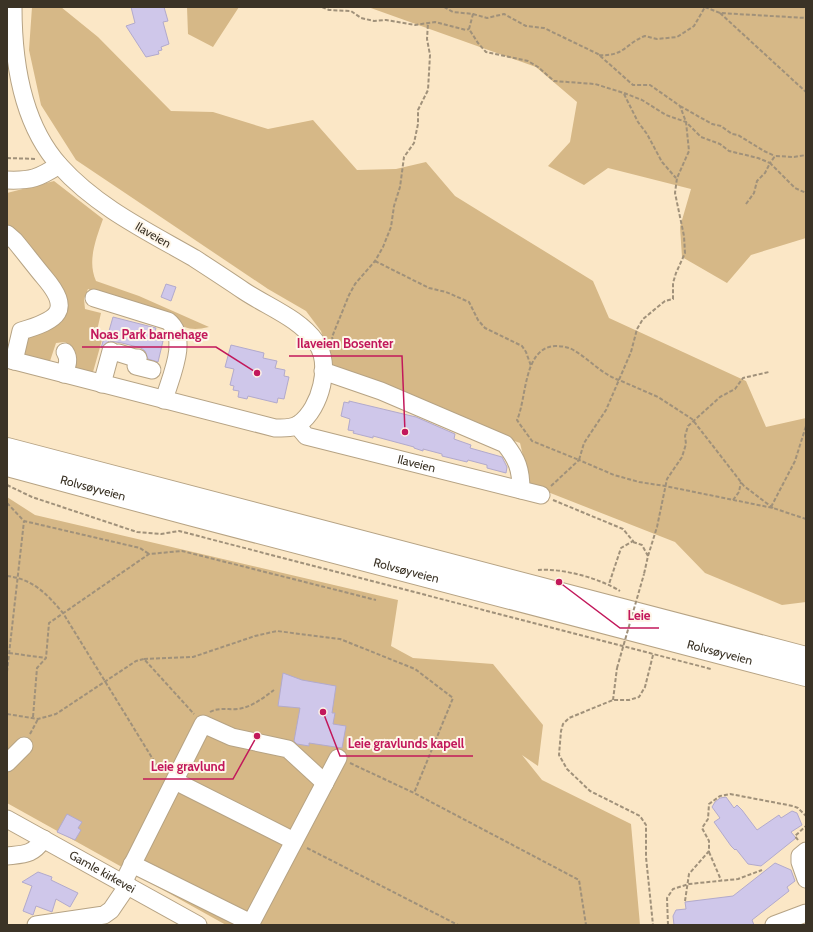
<svg xmlns="http://www.w3.org/2000/svg" width="813" height="932" font-family="Cabin,sans-serif">
  <rect width="100%" height="100%" fill="#fbe7c6"/>
  <path fill="#d6b887" d="M 32,7 L 61,7 L 98,37 L 171,111 L 213,112 L 268,129 L 313,120 L 357,170 L 396,169 L 426,162 L 455,196 L 593,281 L 609,318 L 746,381 L 766,427 L 806,418 L 806,602 L 782,605 L 705,573 L 675,542 L 530,485 L 520,443 L 336,379 L 321,331 L 306,311 L 268,289 L 76,160 L 41,105 L 29,50 Z
    M 187,7 L 239,7 L 213,47 L 188,34 Z
    M 368,7 L 806,7 L 806,238 L 751,255 L 727,283 L 682,257 L 680,227 L 691,189 L 608,168 L 584,185 L 548,166 L 570,142 L 577,102 L 536,67 Z
    M 54,181 L 103,219 C 96,239 87,261 96,281 L 139,296 L 209,327 C 192,331 186,329 172,320 L 88,289 L 84,299 L 85,309 L 101,313 L 96,335 L 102,340 L 93,372 L 70,368 L 71,347 L 65,342 L 56,343 L 50,361 L 24,355 L 27,337 L 59,315 L 7,229 L 7,193 Z
    M 7,497 L 35,515 L 398,600 L 391,646 L 413,658 L 493,664 L 543,725 L 538,766 L 522,755 L 542,780 L 631,824 L 640,925 L 226,925 L 7,803 Z"/>
  <path fill="#cfc7ea" stroke="#b2aacc" d="M 131,7 L 164,7 L 168,21 L 163,22 L 169,44 L 161,47 L 162,50 L 158,51 L 159,54 L 146,57 L 126,26 L 135,23 Z
    M 166,284 L 176,287 L 171,301 L 161,297 Z
    M 113,317 L 156,328 L 153,339 L 163,341 L 158,362 L 148,359 L 145,351 L 141,348 L 122,343 L 109,341 L 101,348 L 104,338 L 107,338 Z
    M 231,345 L 264,353 L 263,358 L 277,361 L 275,368 L 285,370 L 284,376 L 289,377 L 284,399 L 278,398 L 277,403 L 248,396 L 247,399 L 238,397 L 239,391 L 233,390 L 234,386 L 230,385 L 234,369 L 225,367 Z
    M 349,401 L 416,417 L 455,434 L 454,439 L 471,445 L 470,448 L 502,457 L 507,467 L 506,473 L 487,468 L 487,465 L 468,460 L 467,462 L 442,456 L 442,454 L 423,449 L 423,451 L 414,448 L 414,447 L 373,436 L 373,438 L 353,433 L 354,431 L 348,430 L 350,419 L 341,416 L 344,402 L 349,403 Z
    M 283,673 L 302,680 L 336,686 L 332,713 L 335,713 L 333,724 L 346,726 L 342,748 L 309,743 L 309,746 L 297,744 L 294,741 L 300,708 L 278,706 Z
    M 726,797 L 734,808 L 737,805 L 742,810 L 757,830 L 779,815 L 781,818 L 792,811 L 797,813 L 802,825 L 791,832 L 796,838 L 761,866 L 748,864 L 736,849 L 735,850 L 731,846 L 714,822 L 720,818 L 712,807 L 715,802 L 720,798 Z
    M 67,814 L 82,822 L 78,828 L 81,830 L 75,840 L 57,832 Z
    M 775,863 L 791,870 L 795,881 L 787,887 L 789,891 L 752,920 L 754,925 L 674,925 L 673,916 L 676,910 L 686,909 L 685,902 L 733,896 Z
    M 38,872 L 52,877 L 51,880 L 78,893 L 70,907 L 56,899 L 52,912 L 36,906 L 33,915 L 23,911 L 32,886 L 22,882 Z"/>
  <g fill="none" stroke-linecap="round" stroke-linejoin="round">
    <defs>
      <g id="minor">
        <path d="M 7,180 C 31,181 39,178 59,165"/>
        <path d="M 7,234 L 15,241 C 25,253 34,265 44,277 C 73,311 58,320 21,331 L 14,361"/>
        <path d="M 94,298 L 168,321 C 190,338 170,378 164,400"/>
        <path d="M 119,353 L 138,359"/>
        <path d="M 138,358 L 136,366 L 152,370"/>
        <path d="M 7,359 L 275,428 C 283,428 292,429 299,424 C 321,408 332,364 316,342 C 299,318 268,307 244,291 C 228,280 211,269 194,258 C 147,231 97,207 60,166 C 22,124 13,61 13,7"/>
        <path d="M 323,371 L 381,391 L 505,444 C 517,459 521,469 521,490"/>
        <path d="M 64,374 C 67,366 70,359 65,352"/>
        <path d="M 102,384 L 111,351"/>
        <path id="s1" d="M 299,424 L 301,430 L 306,436 L 541,495"/>
        <path d="M 7,763 L 24,746"/>
        <path d="M 175,781 L 294,841"/>
        <path id="s2" d="M 7,819 L 198,925"/>
        <path d="M 806,851 L 800,856 L 800,862 L 806,879"/>
        <path d="M 7,856 C 26,854 32,855 44,839"/>
        <path d="M 132,864 L 251,923 L 338,758"/>
        <path d="M 123,883 L 203,724 L 232,737 L 288,749 L 325,783"/>
        <path d="M 36,925 L 104,915 L 111,910 L 128,885"/>
        <path d="M 774,925 L 806,913"/>
      </g>
      <g id="major">
        <path d="M 7,449 L 806,658"/>
        <path id="s3" d="M 7,465 L 189,514 L 806,675"/>
      </g>
    </defs>
    <use href="#minor" stroke="#b6a384" stroke-width="19"/>
    <use href="#major" stroke="#b6a384" stroke-width="24"/>
    <path stroke="#a0917a" stroke-width="2" stroke-dasharray="4 2" stroke-linecap="butt" d="M 322,7 L 329,10 L 351,11 L 361,18 L 374,21 L 386,20 L 415,25 L 435,22 L 466,30 L 469,29
      M 444,7 L 453,12 L 473,14 L 469,29 L 478,43 L 486,52 L 528,61 L 538,67 L 554,81 L 595,84 L 624,93 L 642,100 L 666,115 L 686,122 L 701,137 L 720,144 L 729,151 L 758,158 L 770,163 L 775,156 L 794,157 L 806,155
      M 705,7 L 720,13 L 806,18
      M 720,13 L 806,92
      M 473,14 L 487,18 L 504,14 L 526,26 L 544,28 L 598,54 L 633,85 L 650,85 L 673,101 L 680,106 L 686,122 L 689,151 L 677,178 L 675,193 L 684,236 L 685,253 L 676,273 L 673,283 L 673,299 L 665,301 L 643,319 L 637,329 L 631,352 L 606,410 L 584,443 L 579,460 L 532,441 L 519,423 L 517,420 C 527,398 523,348 555,346 C 562,346 569,347 575,351 C 590,360 603,375 619,380 L 658,397 L 692,419 L 744,486 L 773,508
      M 599,55 C 624,57 626,43 645,36 L 657,39 L 677,37 L 694,26 L 705,7
      M 624,94 L 638,122 L 647,134 L 662,162 L 676,178
      M 680,106 L 712,124 L 721,126 L 732,134 L 738,135 L 764,151 L 775,156
      M 7,158 L 36,159
      M 746,204 L 754,193 L 757,181 L 765,173 L 770,163 L 795,188 L 806,193
      M 375,261 L 429,288 L 446,292 L 469,302 L 478,320 L 485,328 L 522,346 L 526,352 L 531,366
      M 333,341 L 332,337 L 349,295 L 355,284 L 375,261 L 383,247 L 391,227 L 394,206 L 400,187 L 404,157 L 414,143 L 418,124 L 418,110 L 428,90 L 430,55 L 427,39 L 428,23
      M 7,485 L 32,497 L 137,532 L 161,534 L 179,531 L 711,669
      M 551,486 L 579,460 L 614,475 L 639,482 L 665,486 L 773,508 L 806,519
      M 553,500 L 623,529 L 633,541 L 621,548 L 609,584
      M 733,500 L 739,492 L 741,482
      M 7,503 L 24,521 L 140,548 L 149,554
      M 771,507 L 795,461 L 806,426
      M 633,542 L 642,545 L 648,556 L 644,574
      M 648,556 L 657,527 L 667,479 L 682,457 L 686,444 L 685,436 L 688,426 L 720,397 L 735,389 L 743,378 L 769,372
      M 538,570 C 562,568 599,578 620,591
      M 7,576 C 33,579 47,594 63,613 L 162,774
      M 9,653 L 46,658
      M 653,655 L 645,687 L 639,697 L 629,700 L 613,700 L 569,718 L 563,724 L 561,731 L 559,755 L 567,769 L 590,791 L 640,816 L 646,825 L 646,857 L 653,925
      M 144,659 L 193,657 L 255,636 L 277,631 L 340,639 L 415,669 L 453,698 L 414,793
      M 7,672 L 24,521
      M 613,700 L 617,668
      M 210,712 C 219,707 228,710 238,709 C 252,707 263,698 274,690
      M 7,714 L 38,719 L 56,714 L 136,661 L 144,659 L 194,714
      M 33,717 L 37,668 L 46,658 L 49,623 L 149,554 L 182,551 L 376,600
      M 30,734 L 38,719
      M 350,763 L 414,793 L 579,880 L 586,925
      M 798,840 L 795,836 L 806,826
      M 307,848 L 458,925
      M 709,852 L 721,880
      M 685,901 L 689,874 L 709,851 L 709,841 L 702,828 L 708,819 L 709,804 L 720,796 L 730,794 L 793,806 L 798,808 L 806,816
      M 668,925 L 667,898 L 673,889 L 689,884 L 738,879 L 762,870"/>
    <use href="#minor" stroke="#fff" stroke-width="17"/>
    <use href="#major" stroke="#fff" stroke-width="22"/>
    <path stroke="#a0917a" stroke-width="2" stroke-dasharray="4 2" stroke-linecap="butt" d="M 617,668 L 644,574"/>
  </g>
  <g text-anchor="middle" stroke-width="4" stroke-linejoin="round" paint-order="stroke">
    <g font-size="12" fill="#3b3326" stroke="#fef6e9">
      <text transform="translate(153 235) rotate(30)" y="4">Ilaveien</text>
      <text dy="4" stroke="none"><textPath href="#s1" startOffset="128">Ilaveien</textPath></text>
      <text dy="4" stroke="none"><textPath href="#s3" startOffset="89">Rolvsøyveien</textPath></text>
      <text dy="4" stroke="none"><textPath href="#s3" startOffset="413">Rolvsøyveien</textPath></text>
      <text dy="4" stroke="none"><textPath href="#s3" startOffset="737">Rolvsøyveien</textPath></text>
      <text dy="4" stroke="none"><textPath href="#s2" startOffset="109">Gamle kirkevei</textPath></text>
    </g>
  </g>
  <path fill="none" stroke="#c2185b" stroke-width="1.5" d="M257 373L216 347H82M405 432L402 356H289M559 582L620 628H659M323 712L340 756H473M257 736L233 779H143"/>
  <g fill="#c2185b" stroke="#fef6e9" stroke-width="1.5">
    <circle cx="257" cy="373" r="4"/>
    <circle cx="405" cy="432" r="4"/>
    <circle cx="559" cy="582" r="4"/>
    <circle cx="323" cy="712" r="4"/>
    <circle cx="257" cy="736" r="4"/>
  </g>
  <g font-size="13" text-anchor="middle" font-weight="bold" fill="#c2185b" stroke="#fef6e9" stroke-width="4" stroke-linejoin="round" paint-order="stroke">
    <text x="149" y="339">Noas Park barnehage</text>
    <text x="345" y="348">Ilaveien Bosenter</text>
    <text x="639" y="620">Leie</text>
    <text x="406" y="748">Leie gravlunds kapell</text>
    <text x="188" y="771">Leie gravlund</text>
  </g>
  <rect width="813" height="932" fill="none" stroke="#3b3326" stroke-width="16"/>
</svg>
